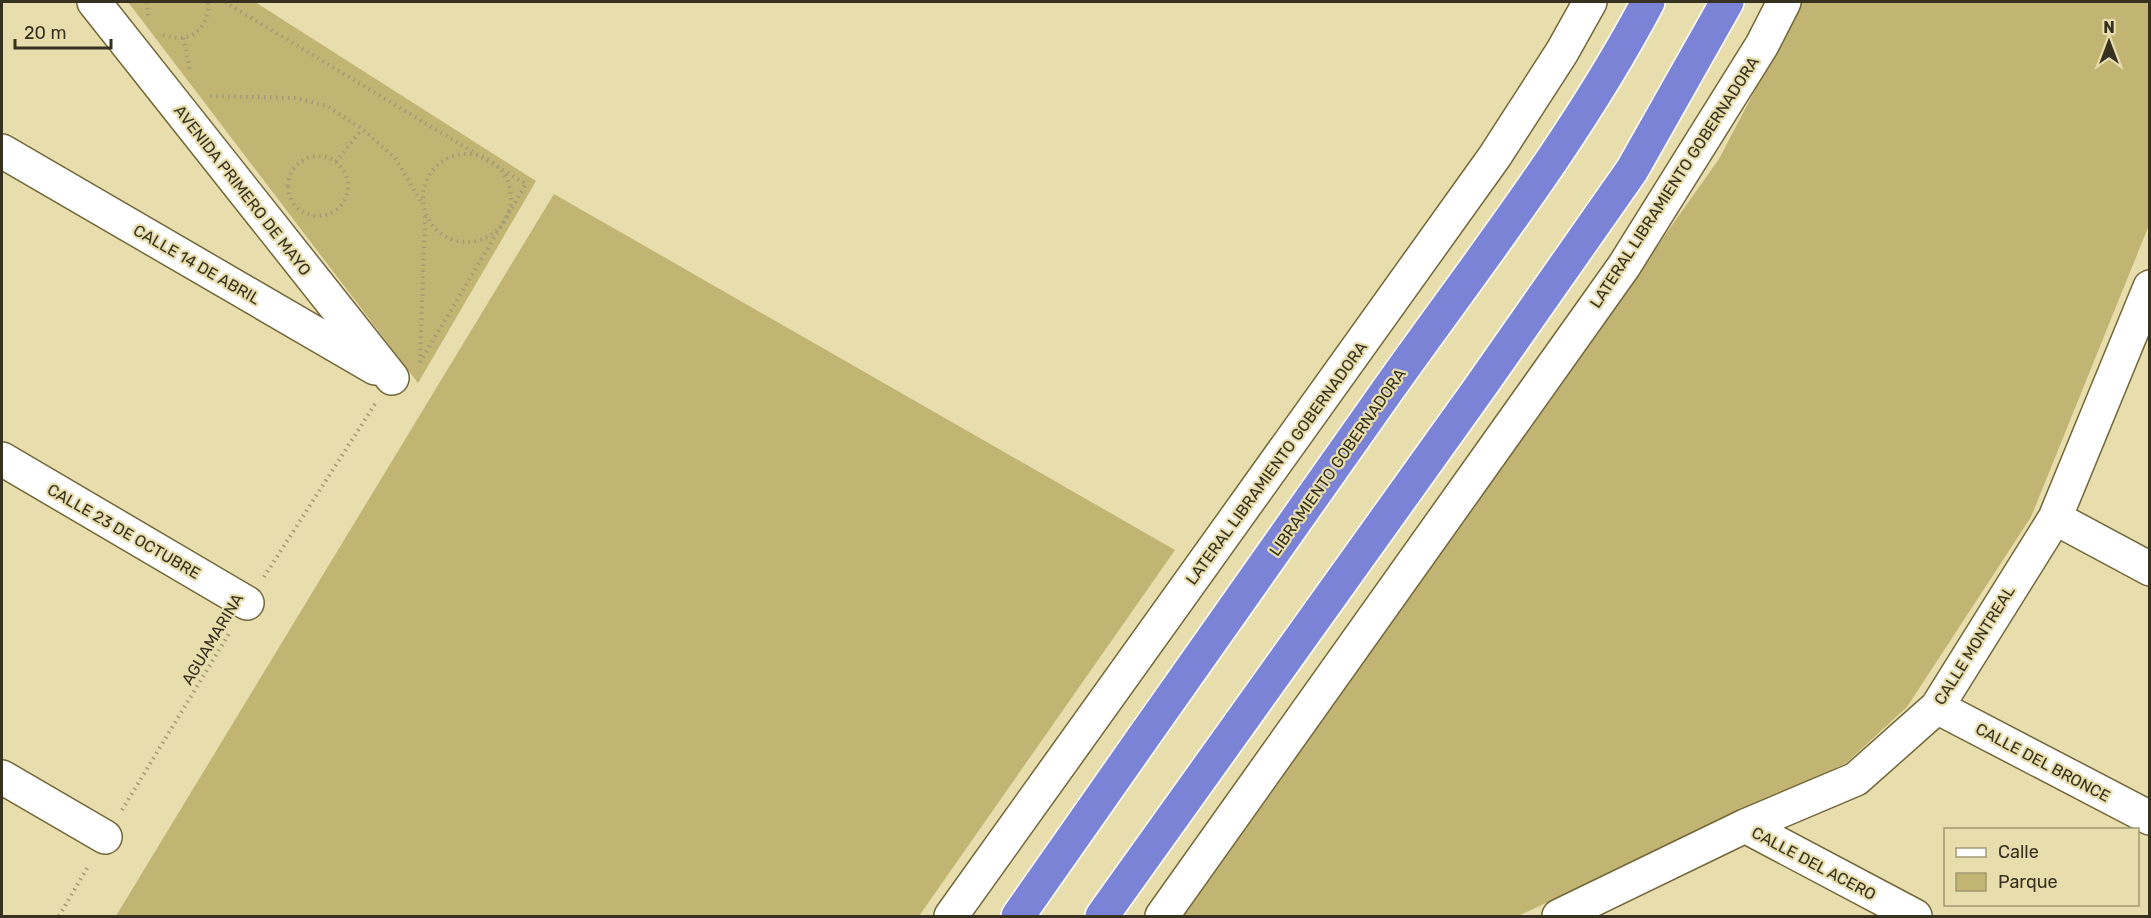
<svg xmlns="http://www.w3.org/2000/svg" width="2151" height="918" font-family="Rubik,sans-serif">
  <rect width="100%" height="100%" fill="#e8ddac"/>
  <path fill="#c2b473" d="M 128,2 L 255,2 L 536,181 L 418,383 Z
    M 1801,2 L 2149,2 L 2149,225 L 2031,517 L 1907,707 L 1846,763 L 1518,916 L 1182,916 L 1719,159 Z
    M 554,194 L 1175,550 L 919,916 L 116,916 Z"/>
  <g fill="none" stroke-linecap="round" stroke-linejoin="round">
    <defs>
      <path id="minor" d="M 94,2 L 392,378
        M 2,151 L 375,368
        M 2,459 L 247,603
        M 2055,518 L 2150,569
        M 1937,707 L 2150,818
        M 2,777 L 105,837
        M 1745,826 L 1915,916
        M 951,916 L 1495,156 L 1562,52 L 1590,2
        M 1162,916 L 1624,266 L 1762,45 L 1784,2
        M 1559,916 L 1745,826 L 1856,779 L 1937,707 L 2055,518 L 2150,287"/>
      <path id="highway" d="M 1018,916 C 1141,741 1263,565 1387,391 C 1477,264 1575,140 1648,2
        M 1102,916 L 1478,390 L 1632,170 L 1727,2"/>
    </defs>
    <use href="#minor" stroke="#716739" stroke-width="36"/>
    <use href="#highway" stroke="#fff" stroke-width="36"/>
    <path stroke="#a49b76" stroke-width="4" stroke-dasharray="1.5 4.5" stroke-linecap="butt" d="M 147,2 L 148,16
      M 225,2 L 526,184 L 419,364
      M 163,35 C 190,45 209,29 208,2
      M 183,38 L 190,70
      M 210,96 L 295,98 L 327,106 L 362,129 L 395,158 L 422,203
      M423 198a44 44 0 1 1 88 0a44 44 0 1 1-88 0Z
      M288 186a30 30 0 1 1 60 0a30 30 0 1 1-60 0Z
      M 336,162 L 362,129
      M 420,362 L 425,216
      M 264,577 L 375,404
      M 122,810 L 230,632
      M 59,916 L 89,865"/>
    <use href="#minor" stroke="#fff" stroke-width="33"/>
    <use href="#highway" stroke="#7a83d5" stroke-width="33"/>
  </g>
  <g text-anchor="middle" stroke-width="4.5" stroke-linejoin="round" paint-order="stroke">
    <g font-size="16" fill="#36321f" stroke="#e8ddac">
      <text transform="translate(1674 182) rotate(-57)" y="6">LATERAL LIBRAMIENTO GOBERNADORA</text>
      <text transform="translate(243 190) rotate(52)" y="6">AVENIDA PRIMERO DE MAYO</text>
      <text transform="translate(197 264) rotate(30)" y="6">CALLE 14 DE ABRIL</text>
      <text transform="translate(1337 462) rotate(-55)" y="6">LIBRAMIENTO GOBERNADORA</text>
      <text transform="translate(1276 463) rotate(-54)" y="6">LATERAL LIBRAMIENTO GOBERNADORA</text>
      <text transform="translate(124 531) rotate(30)" y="6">CALLE 23 DE OCTUBRE</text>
      <text transform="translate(212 639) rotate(-59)" y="6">AGUAMARINA</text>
      <text transform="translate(1974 645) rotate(-58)" y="6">CALLE MONTREAL</text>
      <text transform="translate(2043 762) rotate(28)" y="6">CALLE DEL BRONCE</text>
      <text transform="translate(1814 863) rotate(28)" y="6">CALLE DEL ACERO</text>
    </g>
  </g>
  <rect width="2151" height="918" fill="none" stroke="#36321f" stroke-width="6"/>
  <rect x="1944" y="828" width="195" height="78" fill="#e8ddac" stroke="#a19974" stroke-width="1.5"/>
  <rect x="1956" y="848" width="30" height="9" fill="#ffffff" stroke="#a19974" stroke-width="1.5"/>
  <text x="1998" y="858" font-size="18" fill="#36321f">Calle</text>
  <rect x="1956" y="873" width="30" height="18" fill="#c2b473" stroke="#a19974" stroke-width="1.5"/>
  <text x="1998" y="888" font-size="18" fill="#36321f">Parque</text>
  <g transform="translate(2109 42)" stroke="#e8ddac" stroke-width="4.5" paint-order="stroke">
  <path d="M0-4.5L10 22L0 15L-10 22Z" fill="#36321f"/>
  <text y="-9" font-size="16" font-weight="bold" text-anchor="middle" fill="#36321f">N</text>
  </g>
  <path d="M15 39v9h96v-9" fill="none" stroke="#36321f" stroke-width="3"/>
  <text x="24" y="39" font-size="18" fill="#36321f" stroke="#e8ddac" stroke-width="4.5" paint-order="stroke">20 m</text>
</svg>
